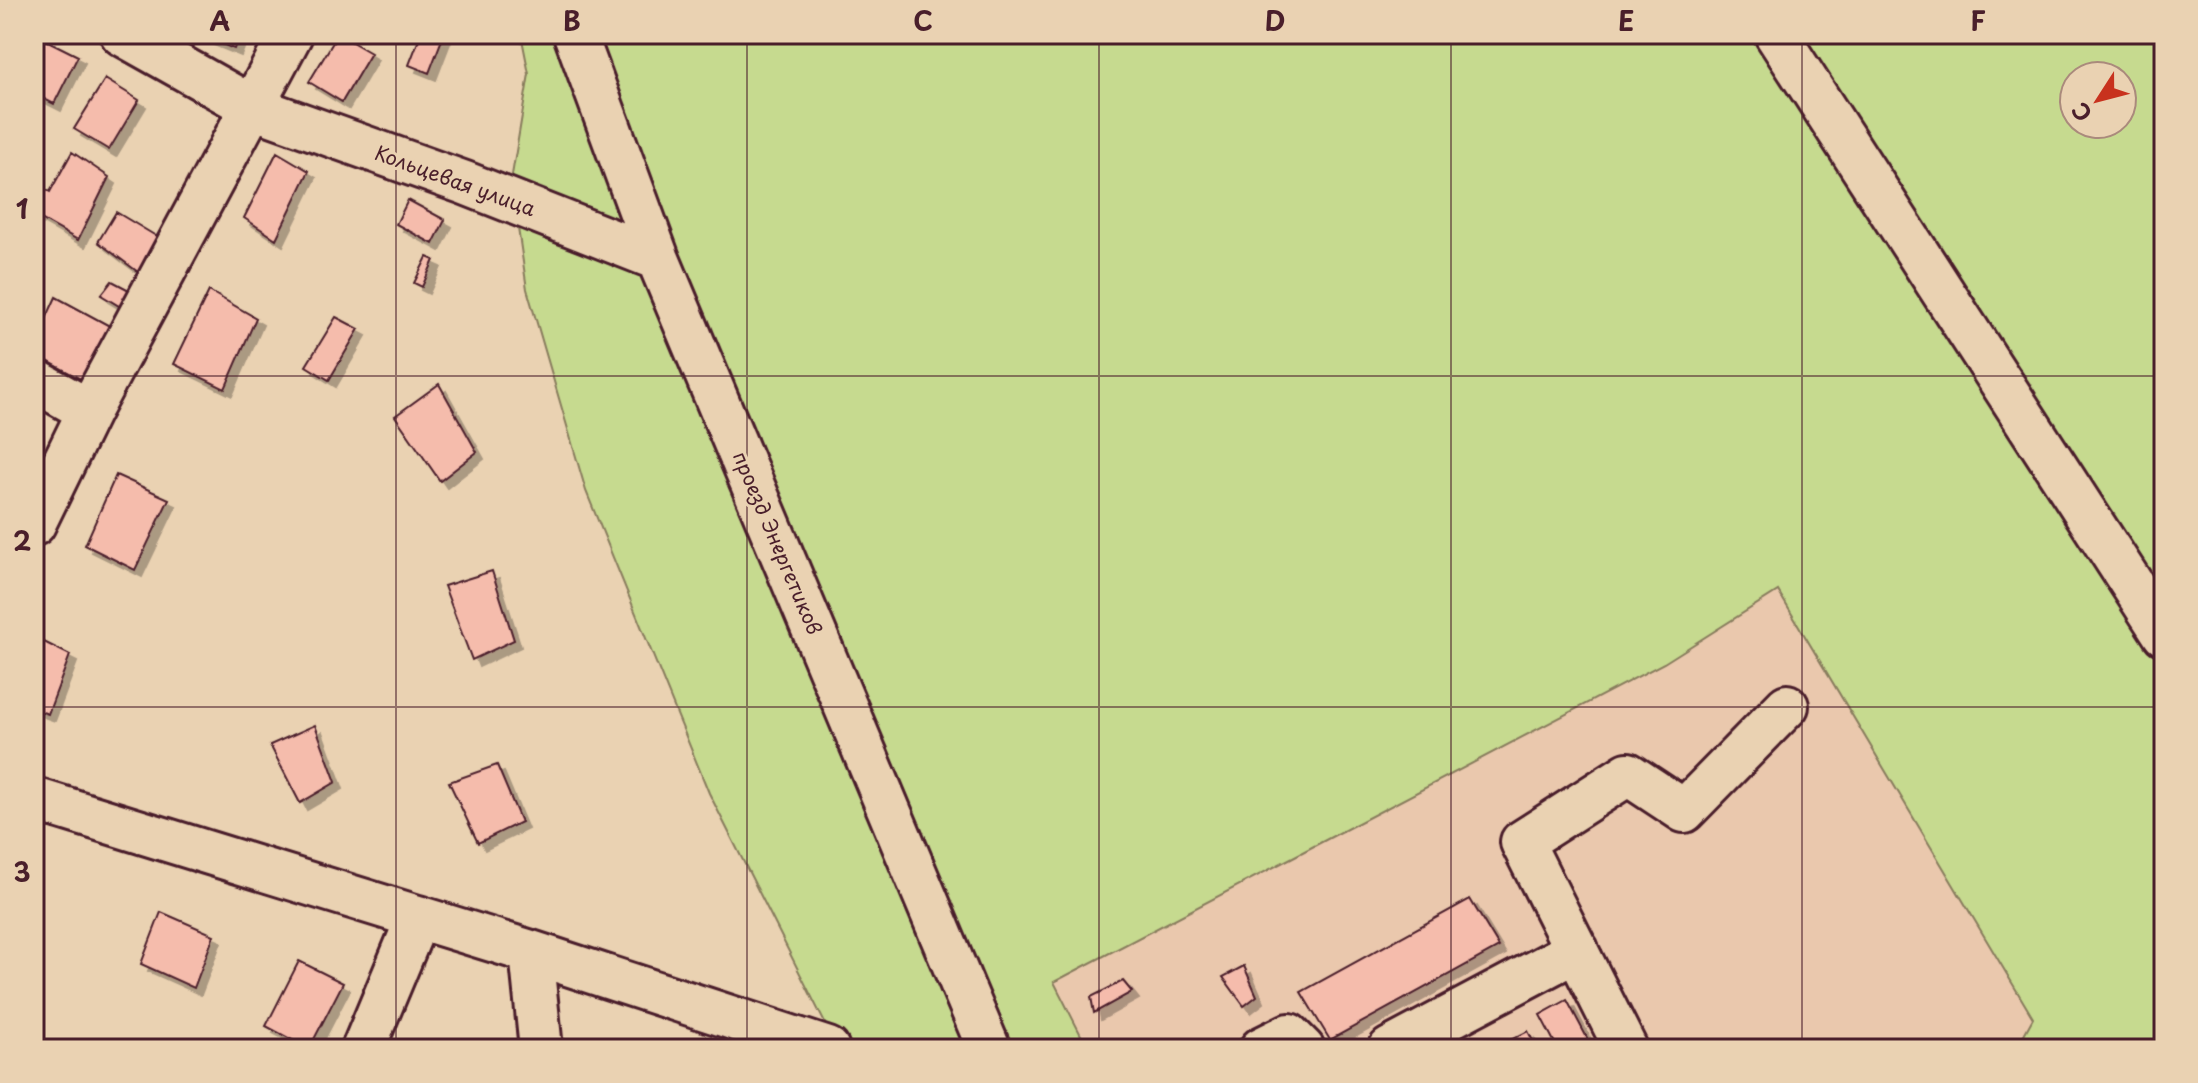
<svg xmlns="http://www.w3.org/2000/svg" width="2198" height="1083" font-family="'Playpen Sans',sans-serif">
  <defs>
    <filter id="shadow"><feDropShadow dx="7" dy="7" stdDeviation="0" flood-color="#0004"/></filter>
  </defs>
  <rect width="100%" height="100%" fill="#ead2b2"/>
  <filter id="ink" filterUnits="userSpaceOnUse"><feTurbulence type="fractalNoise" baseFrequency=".0125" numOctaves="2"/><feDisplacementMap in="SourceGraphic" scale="16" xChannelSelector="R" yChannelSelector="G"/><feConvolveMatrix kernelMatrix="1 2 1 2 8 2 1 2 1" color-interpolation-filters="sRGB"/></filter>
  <g filter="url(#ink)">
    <path fill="#eac8ad" d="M 1778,591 L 2033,1018 L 2016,1049 L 1088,1049 L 1054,982 L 1664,663 Z"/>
    <path fill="#c6da8f" stroke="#887c5d" stroke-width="2" fill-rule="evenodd" d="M 521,34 L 2164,34 L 2164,1049 L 2016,1049 L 2033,1018 L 1778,591 L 1664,663 L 1054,982 L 1088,1049 L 838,1049 L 709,793 L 586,491 L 527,289 L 511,181 L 529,74 ZM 2074,76 L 2122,76 L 2122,124 L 2074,124 Z"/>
    <path fill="#f5bcac" stroke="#4a1f2b" stroke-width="2" filter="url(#shadow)" d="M 197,34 L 240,34 L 234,49 Z
      M 338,34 L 371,53 L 342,102 L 309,82 Z
      M 421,34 L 444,34 L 429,73 L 409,65 Z
      M 40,37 L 78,56 L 54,104 L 34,94 L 34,48 Z
      M 105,79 L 139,100 L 109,150 L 74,129 Z
      M 72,152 L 109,177 L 78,240 L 34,215 L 34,183 L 50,192 Z
      M 277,152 L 309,171 L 276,239 L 244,218 Z
      M 408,200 L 445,220 L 433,244 L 396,224 Z
      M 116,212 L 161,239 L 142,275 L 98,242 Z
      M 427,257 L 434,260 L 422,287 L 414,283 Z
      M 112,281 L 133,292 L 124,309 L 101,295 Z
      M 209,291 L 256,318 L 225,389 L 174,364 Z
      M 56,297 L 117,330 L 88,383 L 34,354 L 34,345 Z
      M 336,317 L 359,329 L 329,380 L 306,366 Z
      M 439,384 L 477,452 L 440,481 L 395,416 Z
      M 116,475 L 169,499 L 135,570 L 85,545 Z
      M 492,571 L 514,640 L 472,660 L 444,586 Z
      M 34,637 L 70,655 L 48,714 L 34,709 Z
      M 315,725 L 336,782 L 300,803 L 270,745 Z
      M 497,765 L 521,822 L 478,843 L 449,782 Z
      M 1470,899 L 1499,947 L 1330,1040 L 1301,992 Z
      M 161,912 L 214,935 L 194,988 L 141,964 Z
      M 299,961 L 343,983 L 309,1049 L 266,1026 Z
      M 1244,966 L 1257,996 L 1244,1006 L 1223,977 Z
      M 1123,981 L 1132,992 L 1094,1013 L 1091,997 Z
      M 1567,1000 L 1593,1049 L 1558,1049 L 1540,1015 Z
      M 1528,1031 L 1537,1049 L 1493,1049 Z
      M 1167,1040 L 1173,1049 L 1148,1049 Z"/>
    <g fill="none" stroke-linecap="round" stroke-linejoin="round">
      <defs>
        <path id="minor" d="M 291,34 L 252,107 L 465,183 L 658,259
          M 575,34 L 658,259 L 989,1049
          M 1776,34 L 2164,634
          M 34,380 L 89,411 L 252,107 L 122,34
          M 34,524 L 89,411
          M 34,799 L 531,952 L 828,1049
          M 531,952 L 541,1049
          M 363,1049 L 418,917
          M 1261,1049 L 1289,1035 L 1303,1049
          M 1390,1049 L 1577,950
          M 1626,1049 L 1522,842 L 1628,774 L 1684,811 L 1787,706"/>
      </defs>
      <use href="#minor" stroke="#4a1f2b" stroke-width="48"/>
      <use href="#minor" stroke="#ead2b2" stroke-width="42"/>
    </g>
  </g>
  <path fill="none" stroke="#4a1f2b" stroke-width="2" stroke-opacity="0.55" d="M 396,34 L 396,1049M 747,34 L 747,1049M 1099,34 L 1099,1049M 1451,34 L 1451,1049M 1802,34 L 1802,1049M 34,376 L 2164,376M 34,707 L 2164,707"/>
  <g text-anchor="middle" stroke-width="6" stroke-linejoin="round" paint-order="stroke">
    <g font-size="20" fill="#4a1f2b" stroke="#ead2b2">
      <text transform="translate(455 181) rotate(20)" y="7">Кольцевая улица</text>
      <text transform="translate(777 543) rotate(67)" y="7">проезд Энергетиков</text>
    </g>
  </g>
  <rect width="2198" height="1083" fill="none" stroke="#ead2b2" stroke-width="88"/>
  <g transform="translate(2098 100) rotate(234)"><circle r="38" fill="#ead2b2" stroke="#aa8a7c" stroke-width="2"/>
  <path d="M0-6L14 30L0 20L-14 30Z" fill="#c8321e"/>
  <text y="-12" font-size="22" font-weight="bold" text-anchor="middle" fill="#4a1f2b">С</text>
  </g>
  <rect x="44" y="44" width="2110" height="995" fill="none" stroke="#4a1f2b" stroke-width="3"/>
  <g font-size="26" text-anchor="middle" font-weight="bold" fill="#4a1f2b">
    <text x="220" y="31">A</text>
    <text x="572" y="31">B</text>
    <text x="923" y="31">C</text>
    <text x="1275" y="31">D</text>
    <text x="1626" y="31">E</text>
    <text x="1978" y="31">F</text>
    <text x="22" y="219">1</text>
    <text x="22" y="551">2</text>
    <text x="22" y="882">3</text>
  </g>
</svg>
